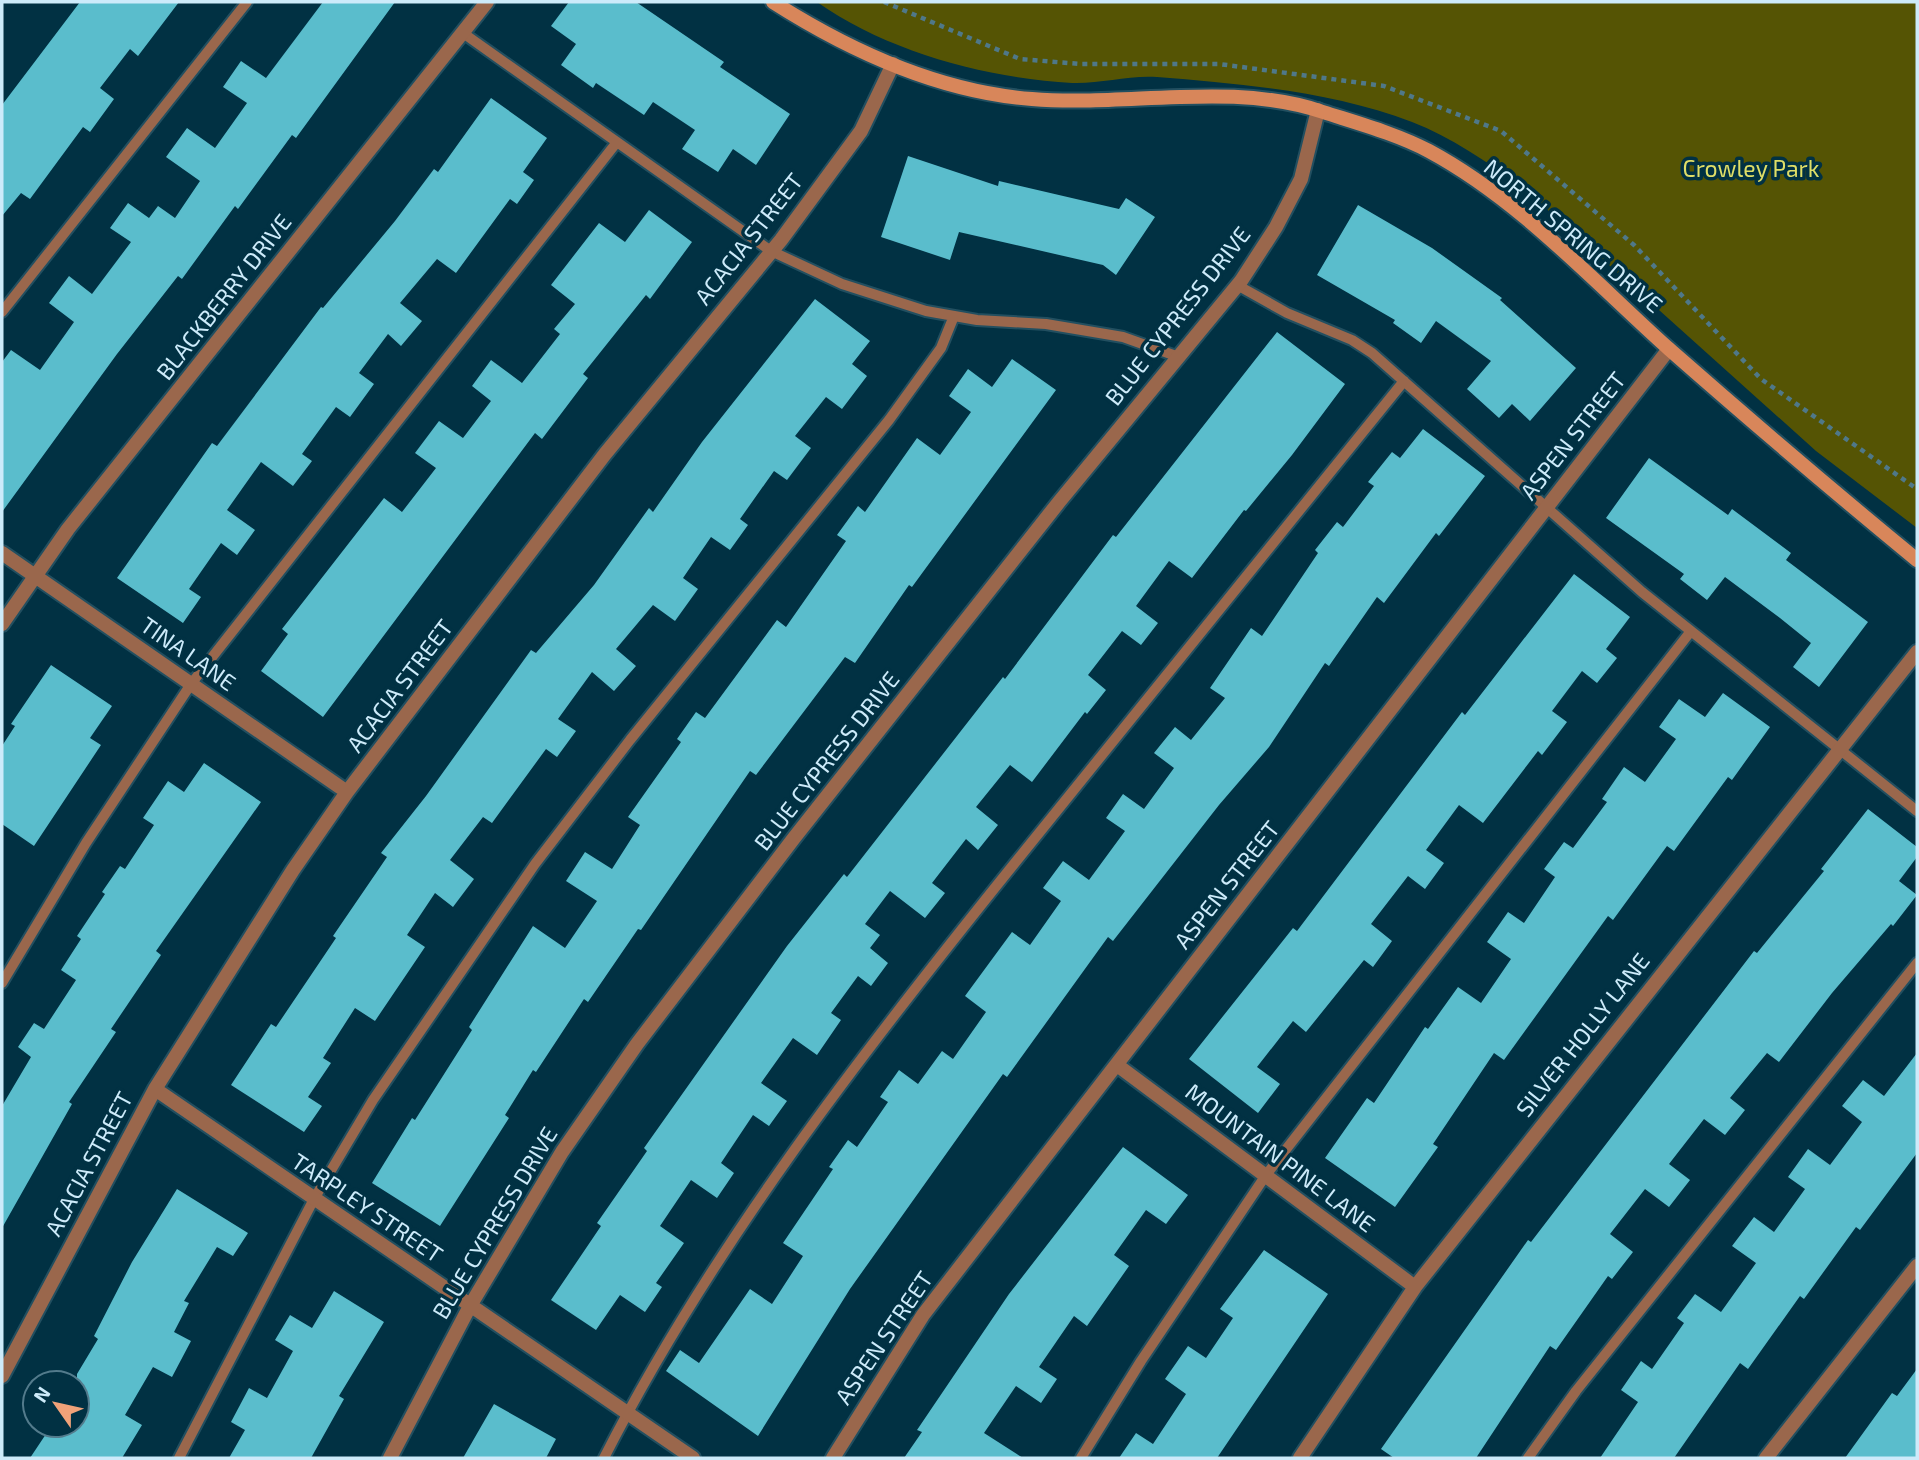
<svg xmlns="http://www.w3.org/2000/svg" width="1919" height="1460" font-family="'Exo 2',sans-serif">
  <rect width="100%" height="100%" fill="#013143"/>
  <path fill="#555404" d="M 817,2 L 1917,2 L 1917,528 L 1816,451 L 1521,186 C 1487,162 1451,137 1412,122 C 1331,91 1242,84 1157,77 C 1129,75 1100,84 1072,83 C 986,78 888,52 817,2 Z"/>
  <path fill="#5abdcc" d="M 80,2 L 179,2 L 138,56 L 130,49 L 100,88 L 114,99 L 90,132 L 83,127 L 30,199 L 21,193 L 2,216 L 2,105 Z
    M 323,2 L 395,2 L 296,138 L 292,135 L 238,209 L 235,206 L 182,279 L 178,276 L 117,354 L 2,512 L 2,362 L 11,350 L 40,370 L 74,322 L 49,303 L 69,276 L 92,294 L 131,242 L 110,228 L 128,203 L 149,218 L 158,206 L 175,218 L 200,181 L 166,157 L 187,128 L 215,148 L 247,103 L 223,87 L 241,61 L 266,78 Z
    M 569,2 L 636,2 L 724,62 L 720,67 L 790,114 L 756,165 L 733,149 L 718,172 L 682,149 L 695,130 L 653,102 L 644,115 L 596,83 L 593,88 L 561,65 L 576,44 L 551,26 Z
    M 491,98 L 547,138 L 523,172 L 534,180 L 517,204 L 510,199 L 456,273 L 437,259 L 400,303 L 422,321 L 401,346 L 388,334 L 359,373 L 374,384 L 350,417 L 336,407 L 302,454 L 312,461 L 293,486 L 261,462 L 227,510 L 255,530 L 237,555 L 221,543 L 189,589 L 201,597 L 183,623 L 117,578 L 212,443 L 217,446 L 321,307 L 323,308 L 395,221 L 434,169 L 438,172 Z
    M 908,156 L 998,186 L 999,181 L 1119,209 L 1126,198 L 1155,217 L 1116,275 L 1103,265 L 959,232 L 950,260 L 881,237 Z
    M 1358,205 L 1432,248 L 1502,298 L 1500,300 L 1576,368 L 1530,421 L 1512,404 L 1499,418 L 1467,389 L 1491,361 L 1436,321 L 1421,343 L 1393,323 L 1395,320 L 1317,275 Z
    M 649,210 L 692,242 L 650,299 L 646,295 L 583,374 L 588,378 L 542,439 L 535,433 L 323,717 L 261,671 L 288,634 L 282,629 L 384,498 L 402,512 L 436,468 L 415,453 L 439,421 L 463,438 L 491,401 L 472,386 L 491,360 L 522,383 L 560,334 L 554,329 L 575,304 L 551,285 L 599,223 L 625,242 Z
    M 815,299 L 870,341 L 852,364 L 867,376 L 842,409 L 826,397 L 795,436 L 811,448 L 787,480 L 774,471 L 740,519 L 748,525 L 730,550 L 711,537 L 683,578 L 698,589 L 675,621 L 653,605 L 616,649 L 636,666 L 614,691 L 592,672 L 558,719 L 576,731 L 557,757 L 546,749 L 492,823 L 483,817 L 450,860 L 474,879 L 453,907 L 435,893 L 407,935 L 425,947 L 375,1021 L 355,1008 L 323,1058 L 331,1063 L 308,1097 L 322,1106 L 304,1132 L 231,1085 L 271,1024 L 276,1027 L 336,938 L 333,936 L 387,857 L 381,853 L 426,796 L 531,650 L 536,653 L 594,585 L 649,508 L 653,512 L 702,442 Z
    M 1277,332 L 1345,384 L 1292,455 L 1246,511 L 1244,510 L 1192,578 L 1169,561 L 1136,606 L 1158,623 L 1141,645 L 1122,631 L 1088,675 L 1106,690 L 1087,714 L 1085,712 L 1032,782 L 1010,765 L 976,807 L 998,825 L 978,850 L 966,839 L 932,883 L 945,893 L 925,918 L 890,891 L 865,924 L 880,935 L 870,948 L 888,963 L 871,986 L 858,976 L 831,1013 L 841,1020 L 817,1055 L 793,1038 L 761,1083 L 787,1101 L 769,1126 L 753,1115 L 721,1163 L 734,1173 L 717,1198 L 691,1180 L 660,1226 L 684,1243 L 656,1283 L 662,1287 L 645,1312 L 620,1295 L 596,1330 L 551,1300 L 601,1226 L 597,1223 L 647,1151 L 644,1148 L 787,946 L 844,874 L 847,877 L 1003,677 L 1005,679 L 1113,535 L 1116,537 Z
    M 1012,359 L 1056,390 L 912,587 L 909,585 L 855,663 L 845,657 L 756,775 L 750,771 L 641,930 L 638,929 L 588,1002 L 584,999 L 536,1072 L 533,1070 L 505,1115 L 509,1118 L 440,1226 L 372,1183 L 412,1118 L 415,1120 L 472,1030 L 469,1027 L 533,926 L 565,948 L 597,901 L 566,881 L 585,852 L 612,869 L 640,825 L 628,817 L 681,742 L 677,739 L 696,712 L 705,718 L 777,620 L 786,627 L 846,541 L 837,535 L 858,506 L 865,512 L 917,438 L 940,455 L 971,412 L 949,396 L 968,369 L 992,387 Z
    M 1423,429 L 1485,476 L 1439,536 L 1436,533 L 1384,603 L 1377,597 L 1329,666 L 1325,663 L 1269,747 L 1219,805 L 1113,941 L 1108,937 L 1007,1077 L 1003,1074 L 850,1289 L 758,1436 L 666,1371 L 680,1350 L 699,1363 L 750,1289 L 772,1304 L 803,1256 L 783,1243 L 833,1169 L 829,1167 L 848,1140 L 857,1147 L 888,1102 L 880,1097 L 899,1070 L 918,1084 L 942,1051 L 953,1059 L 986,1012 L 965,996 L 1012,932 L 1030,945 L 1061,901 L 1043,888 L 1063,861 L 1089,880 L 1125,831 L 1106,818 L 1123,794 L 1144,809 L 1174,768 L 1154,753 L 1175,727 L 1191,740 L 1225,698 L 1210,688 L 1251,628 L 1262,636 L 1318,553 L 1315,550 L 1337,522 L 1343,527 L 1374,486 L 1368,482 L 1392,452 L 1400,458 Z
    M 1649,458 L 1728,515 L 1732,509 L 1791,553 L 1786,560 L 1868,622 L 1819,687 L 1793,667 L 1811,643 L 1780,618 L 1725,577 L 1707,600 L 1680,579 L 1684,574 L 1606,518 Z
    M 1574,574 L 1630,617 L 1606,649 L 1617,658 L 1597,683 L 1582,671 L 1552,711 L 1567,722 L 1542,755 L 1538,751 L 1483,823 L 1459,805 L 1426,850 L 1444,863 L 1425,889 L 1408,876 L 1371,924 L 1392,941 L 1373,967 L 1364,960 L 1306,1032 L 1293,1021 L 1257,1067 L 1280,1084 L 1258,1113 L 1189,1059 L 1293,928 L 1297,931 L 1462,712 L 1465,715 Z
    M 51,665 L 112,706 L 90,738 L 101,745 L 34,846 L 2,824 L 2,746 L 15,726 L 11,724 Z
    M 1723,693 L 1770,727 L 1732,780 L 1728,777 L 1674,851 L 1667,846 L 1613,920 L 1608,916 L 1504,1060 L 1494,1053 L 1433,1144 L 1438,1147 L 1395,1207 L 1325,1158 L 1367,1098 L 1374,1103 L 1425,1027 L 1428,1029 L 1458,987 L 1481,1003 L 1511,959 L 1487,942 L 1508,912 L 1524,923 L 1555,877 L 1544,869 L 1564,842 L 1573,848 L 1607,802 L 1602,799 L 1624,767 L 1645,782 L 1676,739 L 1659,727 L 1679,699 L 1705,717 Z
    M 204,763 L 261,802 L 156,951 L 161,955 L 111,1029 L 116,1032 L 69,1102 L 72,1104 L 2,1228 L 2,1106 L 31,1057 L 18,1047 L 34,1023 L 44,1029 L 76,980 L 61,970 L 81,939 L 77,936 L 105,894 L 102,892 L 120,866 L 125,869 L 154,825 L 143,818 L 168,781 L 184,792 Z
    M 1868,809 L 1917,847 L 1917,857 L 1899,881 L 1917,895 L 1893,926 L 1891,924 L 1832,993 L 1779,1062 L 1767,1053 L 1730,1098 L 1745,1110 L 1725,1135 L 1704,1119 L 1669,1164 L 1690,1180 L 1669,1207 L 1645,1189 L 1610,1234 L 1633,1252 L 1612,1279 L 1608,1276 L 1556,1350 L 1550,1346 L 1476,1458 L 1394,1458 L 1381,1449 L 1528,1240 L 1531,1242 L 1754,951 L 1757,953 L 1824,871 L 1821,869 Z
    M 1917,1053 L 1917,1153 L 1860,1230 L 1856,1227 L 1804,1299 L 1800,1296 L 1748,1369 L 1740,1363 L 1674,1458 L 1600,1458 L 1638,1402 L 1621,1390 L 1641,1361 L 1652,1369 L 1684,1323 L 1677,1318 L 1695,1294 L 1721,1312 L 1756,1263 L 1732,1246 L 1754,1217 L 1774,1232 L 1805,1189 L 1788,1177 L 1808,1149 L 1830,1165 L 1862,1122 L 1842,1106 L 1863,1080 L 1884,1096 Z
    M 1123,1147 L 1188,1195 L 1166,1224 L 1146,1210 L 1114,1255 L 1129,1266 L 1087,1326 L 1074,1316 L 1039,1367 L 1057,1379 L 1041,1403 L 1016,1386 L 984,1433 L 1023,1458 L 904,1458 L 922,1432 L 917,1430 L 1009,1294 Z
    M 177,1189 L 248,1233 L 233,1256 L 217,1247 L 184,1301 L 189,1303 L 174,1332 L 191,1341 L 172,1377 L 153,1367 L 125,1415 L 142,1425 L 122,1458 L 30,1458 L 52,1425 L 77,1425 L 77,1374 L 98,1339 L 94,1336 L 132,1262 Z
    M 1264,1250 L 1328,1294 L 1217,1458 L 1119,1458 L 1136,1433 L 1153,1444 L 1186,1394 L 1165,1379 L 1188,1346 L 1206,1358 L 1233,1318 L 1220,1309 Z
    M 334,1291 L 384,1322 L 339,1396 L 344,1399 L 311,1458 L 229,1458 L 245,1430 L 231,1422 L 249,1388 L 267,1398 L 293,1351 L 275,1340 L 290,1315 L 312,1328 Z
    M 1917,1369 L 1917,1458 L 1845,1458 L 1892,1393 L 1897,1396 Z
    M 494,1404 L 556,1439 L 546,1458 L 463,1458 Z"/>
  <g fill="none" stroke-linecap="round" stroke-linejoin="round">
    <defs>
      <path id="lane" d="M 463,33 L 771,251 L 842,284 L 926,311 L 977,320 L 1046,324 L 1123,337 L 1179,357
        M 1237,285 L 1287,313 L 1352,340 L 1372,353 L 1642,592 L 1917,811
        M 2,312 L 247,2
        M 2,983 L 86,843 L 191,684 L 617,142
        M 179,1458 L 314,1199 L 373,1100 L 535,864 L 630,740 L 889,420 L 941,348 L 954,316
        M 604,1458 C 712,1246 865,1049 1014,864 C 1143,703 1273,542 1404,381
        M 1081,1458 L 1141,1361 L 1266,1175 L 1691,631
        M 1528,1458 L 1576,1391 L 1917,963"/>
      <path id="street" d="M 2,553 L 347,792
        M 2,624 L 68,529 L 487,2
        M 1117,1065 L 1415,1287
        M 155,1089 L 693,1458
        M 2,1376 L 155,1089 L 293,870 L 347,792 L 605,454 L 781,240 L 861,131 L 893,64
        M 390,1458 L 470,1306 L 562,1152 L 637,1044 L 794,838 L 1059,502 L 1241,281 L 1276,227 L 1301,179 L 1318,110
        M 833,1458 L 923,1315 L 1669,349
        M 1300,1458 L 1415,1287 L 1917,652
        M 1766,1458 L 1917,1266"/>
      <path id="secondary" d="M 773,2 C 850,51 940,92 1032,99 C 1125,107 1233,81 1323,112 C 1357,123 1397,134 1429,151 C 1520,200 1593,281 1669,349 C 1751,421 1833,491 1917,560"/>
    </defs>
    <use href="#lane" stroke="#224f60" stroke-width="14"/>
    <use href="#street" stroke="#224f60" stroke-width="18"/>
    <use href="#secondary" stroke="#224f60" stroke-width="18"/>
    <path stroke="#4f7889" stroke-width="4.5" stroke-dasharray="5 5" stroke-linecap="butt" d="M 884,2 L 1020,59 L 1080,64 L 1219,64 L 1384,86 L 1501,131 L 1634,245 L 1761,379 L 1917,489"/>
    <use href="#lane" stroke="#9a674c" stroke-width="10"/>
    <use href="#street" stroke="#9a674c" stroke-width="14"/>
    <use href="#secondary" stroke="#d8865a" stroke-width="14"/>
  </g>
  <g text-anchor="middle" stroke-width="7" stroke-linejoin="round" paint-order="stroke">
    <g font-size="23" fill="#dfde67" stroke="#013143">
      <text x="1751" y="177">Crowley Park</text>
    </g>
    <g font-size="23" fill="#cdebfa" stroke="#013143">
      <text transform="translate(1573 236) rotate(40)" y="8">NORTH SPRING DRIVE</text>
      <text transform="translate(749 239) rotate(-52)" y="8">ACACIA STREET</text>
      <text transform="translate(224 297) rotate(-52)" y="8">BLACKBERRY DRIVE</text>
      <text transform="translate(1178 316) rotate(-52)" y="8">BLUE CYPRESS DRIVE</text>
      <text transform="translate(1573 436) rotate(-52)" y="8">ASPEN STREET</text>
      <text transform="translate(188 654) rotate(35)" y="8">TINA LANE</text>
      <text transform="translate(400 686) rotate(-53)" y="8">ACACIA STREET</text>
      <text transform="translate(827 761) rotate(-52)" y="8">BLUE CYPRESS DRIVE</text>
      <text transform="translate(1227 885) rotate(-52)" y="8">ASPEN STREET</text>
      <text transform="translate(1583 1035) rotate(-52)" y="8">SILVER HOLLY LANE</text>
      <text transform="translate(1280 1158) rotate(37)" y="8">MOUNTAIN PINE LANE</text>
      <text transform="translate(89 1164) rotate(-62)" y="8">ACACIA STREET</text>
      <text transform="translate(367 1208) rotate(34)" y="8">TARPLEY STREET</text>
      <text transform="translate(495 1223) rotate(-59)" y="8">BLUE CYPRESS DRIVE</text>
      <text transform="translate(884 1338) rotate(-56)" y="8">ASPEN STREET</text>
    </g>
  </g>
  <rect width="1919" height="1460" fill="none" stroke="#cdebfa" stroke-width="7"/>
  <g transform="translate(56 1404) rotate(304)"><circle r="33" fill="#013143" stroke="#537b8c" stroke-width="2"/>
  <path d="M0-5L12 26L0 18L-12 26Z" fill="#f0a279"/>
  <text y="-10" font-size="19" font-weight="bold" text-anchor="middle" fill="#cdebfa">N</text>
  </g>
</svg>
